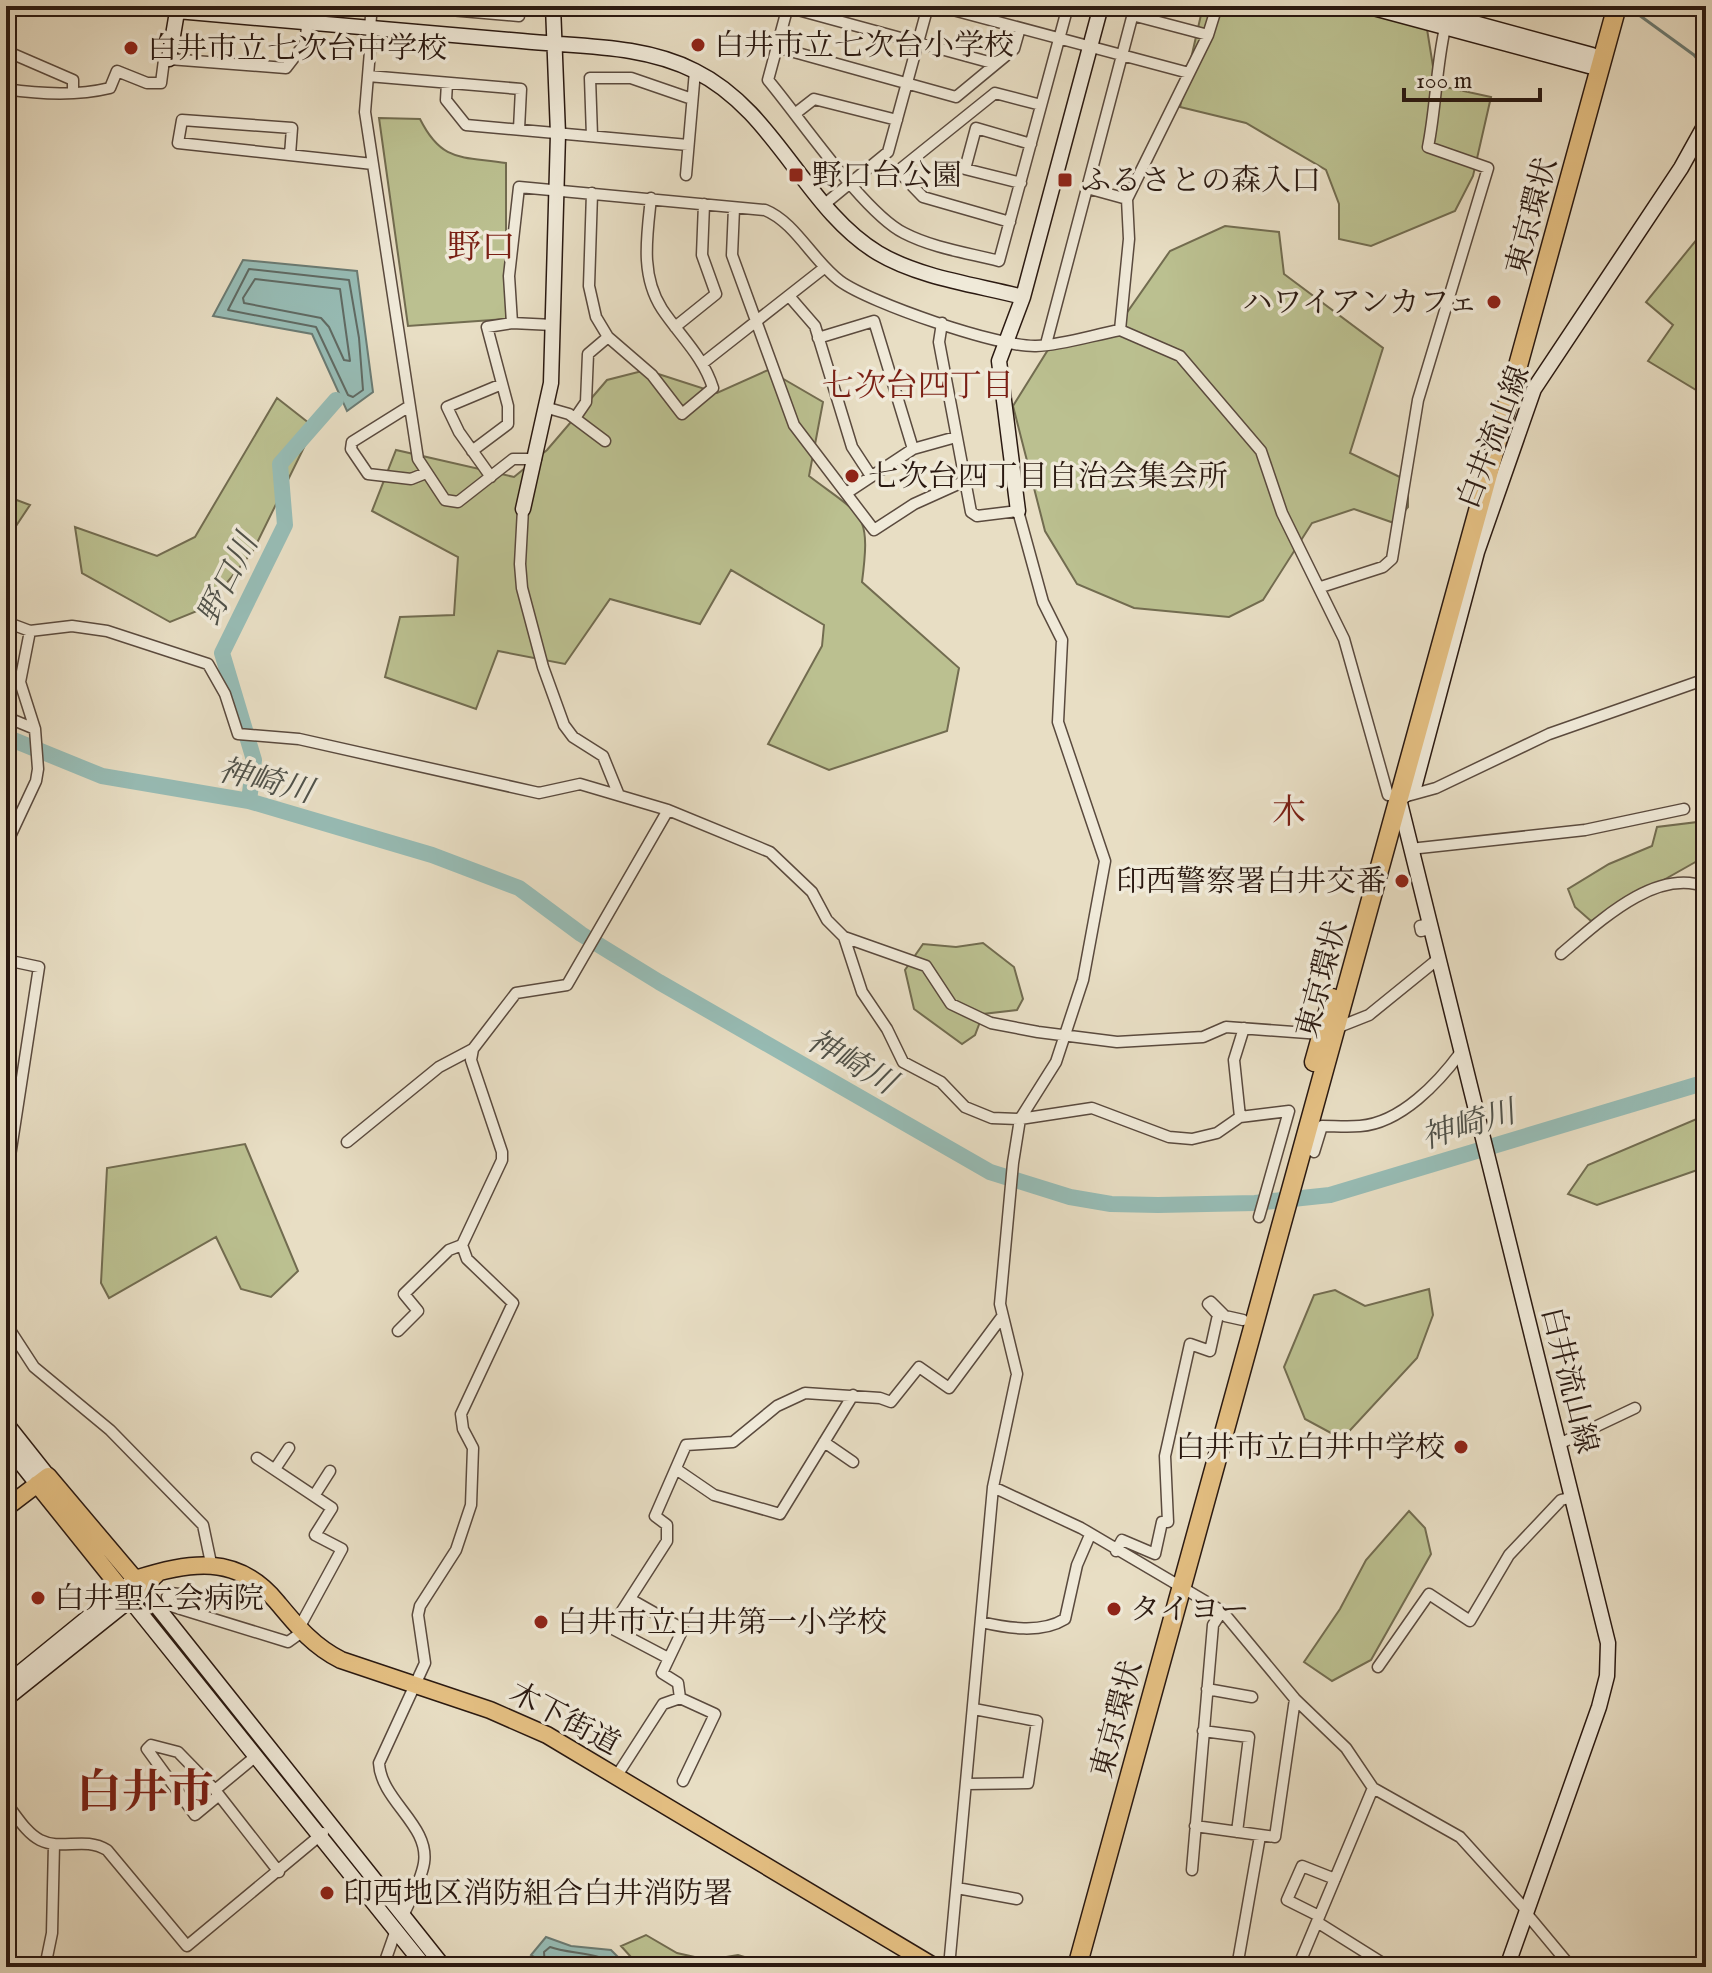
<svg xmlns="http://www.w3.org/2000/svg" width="1712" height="1973" font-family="'IM FELL English','Noto Serif JP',serif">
  <rect width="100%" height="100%" fill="#e8dec4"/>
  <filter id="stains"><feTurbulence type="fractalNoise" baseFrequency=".0025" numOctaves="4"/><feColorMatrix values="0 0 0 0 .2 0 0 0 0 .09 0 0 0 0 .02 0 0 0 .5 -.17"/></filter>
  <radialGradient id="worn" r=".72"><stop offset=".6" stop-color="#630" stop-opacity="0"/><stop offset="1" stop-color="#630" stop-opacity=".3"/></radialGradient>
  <path fill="#bbc090" stroke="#726c50" stroke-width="2" d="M 1203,6 L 1400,6 L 1427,29 L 1436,85 L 1491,97 L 1473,176 L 1455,211 L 1371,246 L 1339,239 L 1339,204 L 1326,170 L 1246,123 L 1180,107 Z
    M 379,118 L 420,119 C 442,163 462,156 506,163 L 506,319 L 408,326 Z
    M 1225,226 L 1279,232 L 1284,274 L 1383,348 L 1350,453 L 1408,481 L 1408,507 L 1394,523 L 1354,509 L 1312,523 L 1263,600 L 1229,617 L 1134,608 L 1077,584 L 1045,531 L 1013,406 L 1051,345 L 1114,331 L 1170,251 Z
    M 1706,228 L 1706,396 L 1648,361 L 1673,325 L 1646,302 Z
    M 646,370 L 717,393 L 768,370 L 823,402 L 809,476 C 863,517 871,511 862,582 L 959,668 L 947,731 L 829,770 L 768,744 L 822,646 L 824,625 L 731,570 L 700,624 L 610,599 L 565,664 L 498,651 L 476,709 L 385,677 L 400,617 L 454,615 L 458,557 L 372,511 L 396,450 L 514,477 L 547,450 L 607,380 Z
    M 277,398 L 314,427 L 253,551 L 207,607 L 170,622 L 82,573 L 75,527 L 157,556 L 195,537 Z
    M 6,496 L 30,505 L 12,532 L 6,532 Z
    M 1706,821 L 1706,856 L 1591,921 L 1575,907 L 1568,889 L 1609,864 L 1652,846 L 1657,827 Z
    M 983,943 L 1014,967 L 1023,999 L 1017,1010 L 983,1014 L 975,1035 L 962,1044 L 914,1009 L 905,970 L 923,944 L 956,947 Z
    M 1706,1115 L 1706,1167 L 1597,1205 L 1568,1194 L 1588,1165 Z
    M 245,1144 L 298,1271 L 271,1297 L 241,1289 L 216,1237 L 109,1298 L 101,1283 L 107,1168 Z
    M 1429,1289 L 1433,1315 L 1417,1358 L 1342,1439 L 1305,1419 L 1284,1367 L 1314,1295 L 1335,1290 L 1365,1306 Z
    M 1409,1511 L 1425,1528 L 1431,1554 L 1371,1660 L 1332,1681 L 1304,1662 L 1340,1609 L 1366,1560 Z
    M 646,1935 L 677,1953 L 708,1960 L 738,1955 L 778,1967 L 640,1967 L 621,1946 Z"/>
  <path fill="#97bcb5" stroke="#6b7b73" stroke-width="2" d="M 243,260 L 357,271 L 373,392 L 347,411 L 312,334 L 213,316 Z
    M 546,1937 L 571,1946 L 611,1950 L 628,1967 L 536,1967 L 539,1960 L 531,1955 Z"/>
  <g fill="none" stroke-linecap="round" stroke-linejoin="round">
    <path stroke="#606a63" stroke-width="2" d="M 249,269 L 349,280 L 359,338 L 363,390 L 353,397 L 348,395 L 316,327 L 228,310 Z
      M 255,279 L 340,289 L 350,361 L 344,360 L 329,327 L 321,318 L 244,303 L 243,298 Z
      M 545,1967 L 544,1952 L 550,1947 C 569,1954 606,1953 618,1967"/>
    <path stroke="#6b7b73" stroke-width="3" d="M 1628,7 L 1694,55 L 1706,69"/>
    <path stroke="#97bcb5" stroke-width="16" d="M 6,737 L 102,776 L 249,801 L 432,855 L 519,888 L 581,934 L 659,982 L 990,1172 L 1070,1197 L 1111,1204 L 1158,1205 L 1255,1203 L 1330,1195 L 1706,1082
      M 249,801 L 254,760 L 222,653 L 285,525 L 280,464 L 336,400"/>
    <defs>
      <path id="street" d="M 404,6 L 519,16 L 519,6
        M 788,6 L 768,80 C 800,118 864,213 904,233 C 933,248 968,253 999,261 L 1068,6
        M 938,6 L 1189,73
        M 787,7 L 996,64
        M 1132,15 L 1208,35
        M 370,27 L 372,6
        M 372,27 L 365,112 L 418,459 L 445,500 L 458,502 L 513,459 L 536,459
        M 776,47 L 956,97 L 1014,49 L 1020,28
        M 6,51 L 73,80 L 73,91
        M 368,76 L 521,89 L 519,129
        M 447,83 L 446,100 L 466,125 L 688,145
        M 6,89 C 39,94 77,96 110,88 L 117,71 L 147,83 L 161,83 L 164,60 L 169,59 L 286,68 L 306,42 L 307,22
        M 796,113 L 814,99 L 897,120
        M 592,136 L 590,78 L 631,78 L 692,99
        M 290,155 L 292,128 L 182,120 L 178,143 L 373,164
        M 686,175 L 695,71
        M 1021,183 L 965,169 L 976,128 L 1031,144
        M 1087,188 L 1127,199
        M 592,193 L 589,286 L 596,317 L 608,337 L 652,375 L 682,414 L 713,388 C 703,356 680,336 662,309 C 640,275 647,236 651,198
        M 826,203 L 888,152 L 928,6
        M 734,208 L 732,255 L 794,425 L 874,530 L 914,504 L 965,481
        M 1010,222 L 923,197 L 898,171 L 995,93 L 1041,105
        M 789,296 L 815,326 L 852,447 L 871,476
        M 512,323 L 509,276 L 519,187 L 765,210 C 795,222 813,261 840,281 C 870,303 998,347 1036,346 C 1063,345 1093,335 1120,330 L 1129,239 L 1127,199 L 1208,35 L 1217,6
        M 942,323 L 939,342 L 971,512 L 977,516 L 1018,511 L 1043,602 L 1062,640 L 1058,722 L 1105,861 L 1083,980 L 1056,1062 L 1020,1119 L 1013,1163 L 1000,1304 L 1017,1374 L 993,1487 L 949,1967
        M 675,327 L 716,294 L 702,255 L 704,204
        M 1120,330 L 1180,356 L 1261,451 L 1282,513 L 1344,639 L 1388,795
        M 818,338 L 874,321 L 913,449
        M 1046,344 L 1135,6
        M 703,363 L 824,268
        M 408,407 L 352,442 L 351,449 L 368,474 L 411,479 L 426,473
        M 548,408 L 569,414 L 605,441
        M 575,418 L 586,402 L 588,354 L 608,337
        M 472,451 L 508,424 L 508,406 L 487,327 L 512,323 L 553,325
        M 491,477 L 459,432 L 447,407 L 502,384
        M 848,492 L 913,449 L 956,437
        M 523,509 L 520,564 L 522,588 L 543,667 L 564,725 L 573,737 L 603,756 L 618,793
        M 1321,587 L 1383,567 L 1392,559 L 1418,400 L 1488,168 L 1428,147 C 1436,107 1436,68 1445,28
        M 6,622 L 30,631 L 72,626 L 107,631 L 208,664 L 225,694 L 238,734 L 299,739 L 539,793 L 580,784 L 668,810 L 770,852 L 812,892 L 827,920 L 844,937 L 926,966 L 951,1004 L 991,1023 L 1038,1032 L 1117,1042 L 1203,1037 L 1226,1027 L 1321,1034 L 1369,1015 L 1438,959
        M 6,717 L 35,729
        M 1407,796 L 1436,788 L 1549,734 L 1706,679
        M 6,845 L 36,781 L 38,769 L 35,729 L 20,682 L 30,631
        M 1410,849 L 1585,830 L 1684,809
        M 1429,924 L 1420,926 L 1421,931 L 1430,929
        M 844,937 L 862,992 L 887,1029 L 903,1062 L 941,1082 L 965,1107 L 992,1118 L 1020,1119 L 1092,1108 L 1169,1137 L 1192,1139 L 1217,1133 L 1240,1117 L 1289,1111 L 1259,1217
        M 1561,954 C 1598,923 1655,867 1706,887
        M 6,960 L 39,967 L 6,1182
        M 1240,1117 L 1234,1060 L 1244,1028
        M 347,1142 L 439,1067 L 473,1049
        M 1314,1152 L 1322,1126 C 1334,1126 1348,1127 1360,1126 C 1401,1123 1439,1082 1461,1052
        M 6,1324 L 34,1367 L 110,1430 L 203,1525 L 211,1563
        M 398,1331 L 418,1311 L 404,1294 L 449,1250 L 462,1245
        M 824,1442 L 853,1462
        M 1559,1444 L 1635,1408
        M 257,1458 L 332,1508 L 315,1535 L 342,1549 L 299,1628
        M 275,1469 L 289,1448
        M 676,1469 L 714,1495 L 780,1514 L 853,1395
        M 993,1487 L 1081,1528 L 1222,1611 L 1295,1699 L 1346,1748 L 1373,1788 L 1460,1837 L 1527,1911
        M 314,1496 L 330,1471
        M 1116,1551 L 1122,1540 L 1155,1554 L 1162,1522 L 1168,1522 L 1165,1456 L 1190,1344 L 1210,1351 L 1218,1315 L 1208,1304 L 1211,1302 L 1225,1316 L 1243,1320
        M 203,1615 L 186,1605 L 179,1594 L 170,1593 L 167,1597 L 171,1606 L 288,1642 L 302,1632
        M 981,1622 C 1007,1628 1041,1634 1065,1619 L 1077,1565 L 1090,1535
        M 668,1658 L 611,1628 L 667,1541 L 667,1525 L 655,1516 L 686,1445 L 733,1442 L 777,1406 L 805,1393 L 880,1398 L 891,1402 L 919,1367 L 949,1388 L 1001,1318
        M 1378,1667 L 1429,1594 L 1470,1621 L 1509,1555 L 1561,1500 L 1573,1497
        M 1207,1689 L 1252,1697
        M 680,1698 L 715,1714 L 683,1781
        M 1203,1731 L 1249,1737 L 1237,1832
        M 616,1777 L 663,1704 L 680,1698 L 678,1683 L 662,1673 L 683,1629 L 630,1599
        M 967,1784 L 1028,1783 L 1037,1721 L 974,1709
        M 215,1790 L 256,1756
        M 218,1796 L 195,1815 L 147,1749 L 151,1745 L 178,1752 L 215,1790 L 279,1872
        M 6,1803 C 16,1815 26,1833 40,1840 C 62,1851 84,1836 107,1850 L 187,1946 L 323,1833
        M 1195,1826 L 1275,1837 L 1295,1699
        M 1192,1870 L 1213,1625 L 1222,1611
        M 957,1888 L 1017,1899
        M 1526,1913 L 1571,1967
        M 403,1916 C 410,1900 421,1881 424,1863 C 430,1825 381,1801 379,1763 L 425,1663 L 418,1615 L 420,1606 L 456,1550 L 471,1505 L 473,1448 L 463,1429 L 461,1414 L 513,1303 L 467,1259 L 462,1245 L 502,1160 L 502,1152 L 471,1060 L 473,1049 L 516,993 L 567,985 L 668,810
        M 1319,1916 L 1287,1900 L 1302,1866 L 1335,1879
        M 1317,1922 L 1384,1964
        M 45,1967 L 52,1933 L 54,1844
        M 383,1967 L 396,1930
        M 1237,1967 L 1260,1836
        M 1298,1967 L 1373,1788"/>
      <path id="secondary" d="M 1366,6 L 1589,66 L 1600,63
        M 1412,6 L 1592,55 L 1600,63
        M 177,11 C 292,20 407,30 522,41 C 579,47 642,44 695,71 C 776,111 805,209 878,253 C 920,278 977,285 1023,297
        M 169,59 L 178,6
        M 523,509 L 551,383 L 558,134 L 553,6
        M 1018,511 L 999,361 L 1023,297 L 1101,6
        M 1399,799 L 1608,1643 L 1607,1676 L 1599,1707 L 1507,1967
        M 1399,799 L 1414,788 L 1477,552 L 1534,389 L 1681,168 L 1706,123
        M 6,1423 L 48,1476
        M 6,1445 L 37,1484
        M 6,1684 L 135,1579 L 444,1967
        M 6,1699 L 130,1600 L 425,1967"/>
      <path id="primary" d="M 37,1484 L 130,1600 L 157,1574
        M 6,1508 L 48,1476 L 135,1579 C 189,1562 237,1553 277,1602 C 297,1626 313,1646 341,1660 L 490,1710 L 547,1735 L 935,1967"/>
      <path id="highway" d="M 1314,1062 L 1332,998
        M 1077,1967 L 1617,6"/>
    </defs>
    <use href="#street" stroke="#5a4a3e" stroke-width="13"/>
    <use href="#secondary" stroke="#2a1911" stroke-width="17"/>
    <use href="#primary" stroke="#2a1911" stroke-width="19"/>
    <use href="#highway" stroke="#2a1911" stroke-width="21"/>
    <use href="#street" stroke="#f0ead9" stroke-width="10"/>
    <use href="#secondary" stroke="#f0ead9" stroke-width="14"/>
    <use href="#primary" stroke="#e4bf82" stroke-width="16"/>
    <use href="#highway" stroke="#e4bf82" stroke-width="18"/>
  </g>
  <g fill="#8f2418" stroke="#f0ead9" stroke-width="3">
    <circle cx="698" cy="45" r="8"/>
    <circle cx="131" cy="48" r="8"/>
    <rect x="788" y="167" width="16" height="16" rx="4"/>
    <rect x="1057" y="172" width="16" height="16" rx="4"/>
    <circle cx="1494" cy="302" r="8"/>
    <circle cx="852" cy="476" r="8"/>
    <circle cx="1402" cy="881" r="8"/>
    <circle cx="1461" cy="1447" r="8"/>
    <circle cx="38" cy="1598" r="8"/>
    <circle cx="1114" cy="1609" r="8"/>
    <circle cx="541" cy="1622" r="8"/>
    <circle cx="327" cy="1893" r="8"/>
  </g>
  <g text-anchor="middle" stroke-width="7" stroke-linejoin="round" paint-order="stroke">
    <g font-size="30" fill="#2a1911" stroke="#f0ead9" text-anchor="start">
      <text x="714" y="55">白井市立七次台小学校</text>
      <text x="147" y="58">白井市立七次台中学校</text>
      <text x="812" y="185">野口台公園</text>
      <text x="1081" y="190">ふるさとの森入口</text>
      <text x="1478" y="312" text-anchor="end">ハワイアンカフェ</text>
      <text x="868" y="486">七次台四丁目自治会集会所</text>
      <text x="1386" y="891" text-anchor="end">印西警察署白井交番</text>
      <text x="1445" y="1457" text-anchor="end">白井市立白井中学校</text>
      <text x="54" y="1608">白井聖仁会病院</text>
      <text x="1130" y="1619">タイヨー</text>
      <text x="557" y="1632">白井市立白井第一小学校</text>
      <text x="343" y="1903">印西地区消防組合白井消防署</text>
    </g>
    <g font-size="30" fill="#2a1911" stroke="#f0ead9">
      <text transform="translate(1531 216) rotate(-75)" y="10">東京環状</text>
      <text transform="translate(1493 437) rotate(-69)" y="10">白井流山線</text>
      <text transform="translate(1321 979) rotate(-75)" y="10">東京環状</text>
      <text transform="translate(1570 1380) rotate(76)" y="10">白井流山線</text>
      <text transform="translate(565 1718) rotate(28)" y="10">木下街道</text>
      <text transform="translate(1116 1719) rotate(-75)" y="10">東京環状</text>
    </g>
    <g font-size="32" fill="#7a1f14" stroke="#f0ead9">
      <text x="918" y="396">七次台四丁目</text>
    </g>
    <g font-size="32" font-style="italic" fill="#50524a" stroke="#f0ead9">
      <text transform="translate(227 579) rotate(-64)" y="11">野口川</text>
      <text transform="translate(266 780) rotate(14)" y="11">神崎川</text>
      <text transform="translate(852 1061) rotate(30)" y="11">神崎川</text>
      <text transform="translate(1468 1124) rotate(-17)" y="11">神崎川</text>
    </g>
    <g font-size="34" fill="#7a1f14" stroke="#f0ead9">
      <text x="481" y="258">野口</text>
      <text x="1289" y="823">木</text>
    </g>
    <g font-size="46" font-weight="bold" fill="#7a1f14" stroke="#f0ead9">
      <text x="145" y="1807">白井市</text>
    </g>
  </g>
  <rect width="1712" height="1973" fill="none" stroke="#e8dec4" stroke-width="32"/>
  <rect x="8" y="8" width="1696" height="1957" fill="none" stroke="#2a1911" stroke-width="4"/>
  <rect x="16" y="16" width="1680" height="1941" fill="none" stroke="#2a1911" stroke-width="2"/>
  <path d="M1404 88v12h136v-12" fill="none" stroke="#2a1911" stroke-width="4"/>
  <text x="1416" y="88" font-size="24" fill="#2a1911" stroke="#f0ead9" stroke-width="6" paint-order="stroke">100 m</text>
  <rect width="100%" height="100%" filter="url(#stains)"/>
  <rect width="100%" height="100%" fill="url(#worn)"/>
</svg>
